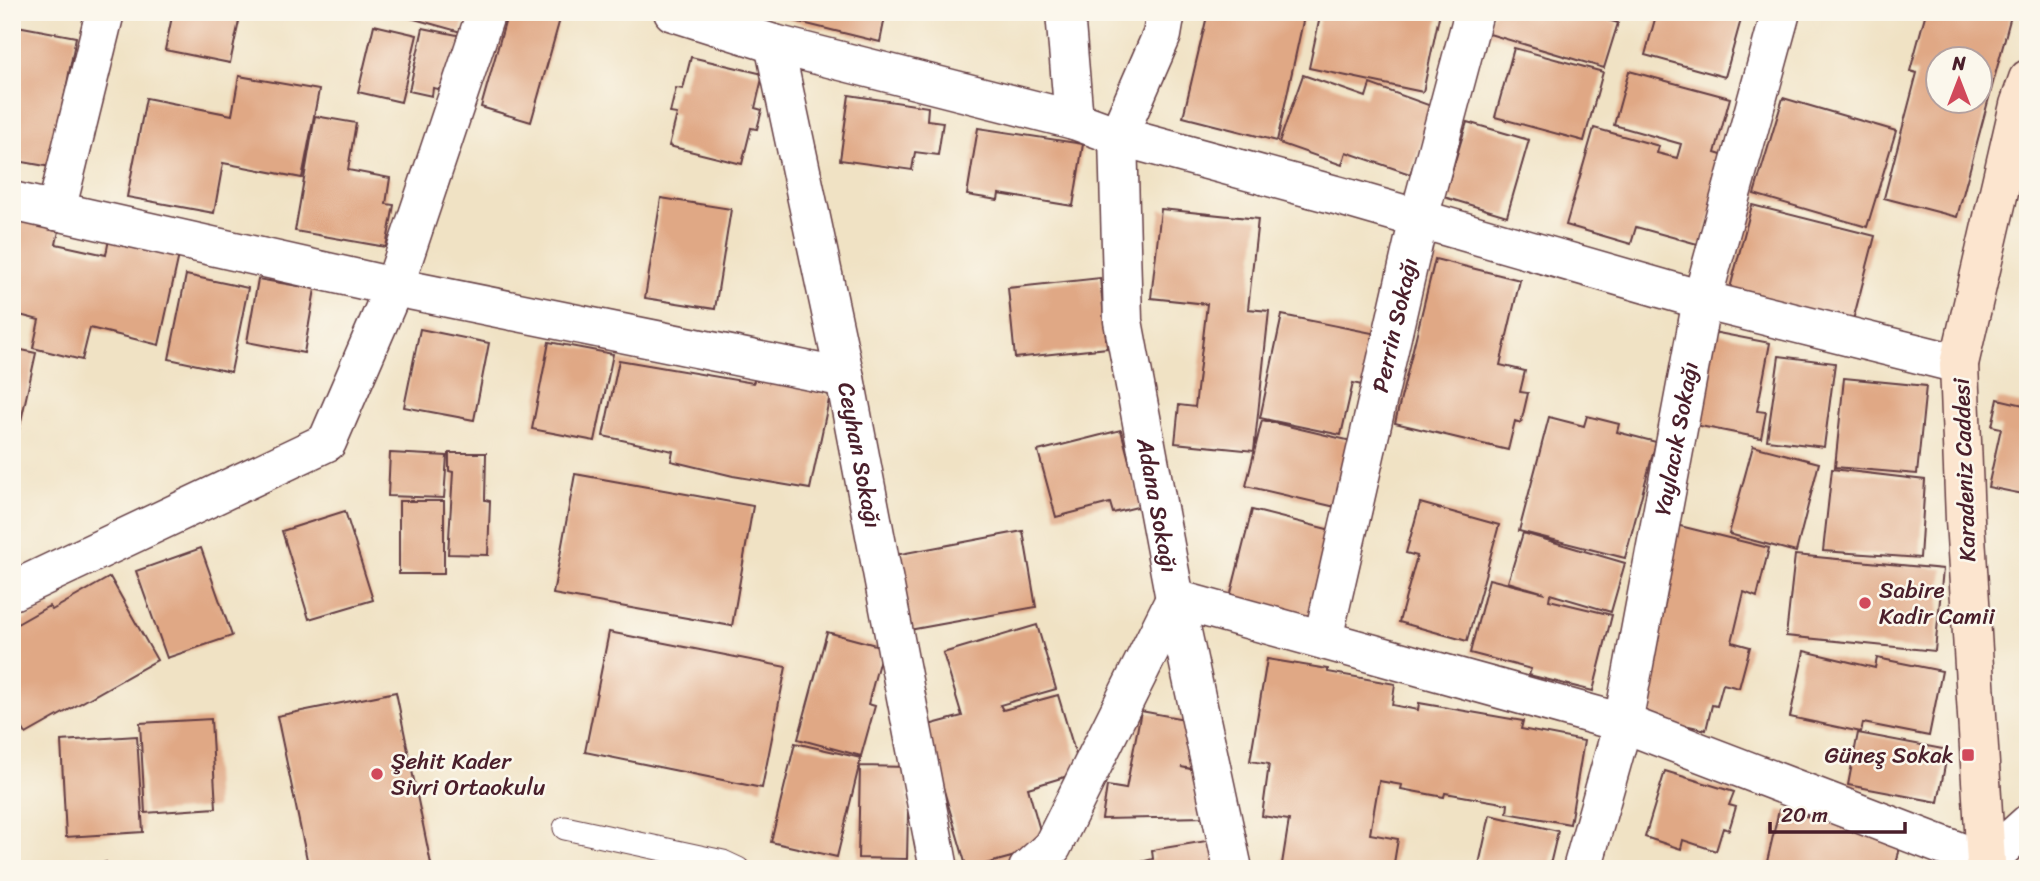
<svg xmlns="http://www.w3.org/2000/svg" width="2040" height="881" font-family="Sriracha,sans-serif">
  <rect width="100%" height="100%" fill="#fbf7ec"/>
  <filter id="ink" filterUnits="userSpaceOnUse"><feTurbulence type="fractalNoise" baseFrequency=".0143" numOctaves="2"/><feDisplacementMap in="SourceGraphic" scale="14" xChannelSelector="R" yChannelSelector="G"/><feConvolveMatrix kernelMatrix="1 2 1 2 8 2 1 2 1" color-interpolation-filters="sRGB"/></filter>
  <filter id="wash" filterUnits="userSpaceOnUse"><feTurbulence type="fractalNoise" baseFrequency=".00686" numOctaves="4" result="noise"/><feDisplacementMap in="SourceGraphic" scale="28" xChannelSelector="R" yChannelSelector="G"/><feGaussianBlur stdDeviation="1.57" result="paint"/><feColorMatrix in="noise" values="0 0 0 0 0 0 0 0 0 0 0 0 0 0 0 0 0 1.4 0 .05"/><feComposite in="paint" operator="in"/></filter>
  <g filter="url(#wash)">
    <rect width="100%" height="100%" fill="#f0e2c4"/>
    <g id="blocks">
      <path fill="#e0a885" fill-rule="evenodd" d="M 173,12 L 241,12 L 230,63 L 165,50 Z
        M 389,12 L 466,12 L 461,32 Z
        M 508,12 L 562,12 L 531,122 L 481,107 Z
        M 758,12 L 886,12 L 880,42 Z
        M 1128,12 L 1157,12 L 1157,17 L 1128,14 Z
        M 1208,12 L 1305,12 L 1277,141 L 1183,117 Z
        M 1321,12 L 1440,12 L 1423,92 L 1309,68 Z
        M 1493,12 L 1582,12 L 1618,23 L 1604,68 L 1486,33 Z
        M 1591,12 L 1620,12 L 1617,21 Z
        M 1657,12 L 1730,12 L 1742,16 L 1725,77 L 1645,55 Z
        M 1926,12 L 2012,12 L 1957,217 L 1884,198 L 1917,73 L 1910,71 ZM 1938,60 L 1980,60 L 1980,102 L 1938,102 Z
        M 12,25 L 76,37 L 51,167 L 12,160 Z
        M 374,25 L 417,35 L 401,102 L 358,92 Z
        M 423,28 L 462,36 L 449,91 L 433,88 L 432,96 L 409,91 Z
        M 1514,48 L 1603,72 L 1584,141 L 1495,117 Z
        M 691,57 L 763,74 L 755,108 L 762,110 L 757,129 L 751,128 L 742,164 L 669,146 L 677,114 L 670,113 L 676,88 L 683,89 Z
        M 1629,71 L 1730,98 L 1715,153 L 1731,158 L 1701,245 L 1636,227 L 1631,244 L 1566,225 L 1594,128 L 1659,146 L 1657,153 L 1677,158 L 1681,144 L 1614,125 Z
        M 1303,75 L 1366,97 L 1370,84 L 1434,107 L 1410,174 L 1346,152 L 1342,165 L 1279,143 Z
        M 239,76 L 319,90 L 302,178 L 223,163 L 214,213 L 127,197 L 146,98 L 232,115 Z
        M 849,95 L 928,107 L 927,120 L 943,122 L 938,155 L 915,152 L 912,170 L 840,160 Z
        M 1783,98 L 1896,131 L 1867,227 L 1754,194 Z
        M 315,116 L 356,123 L 348,170 L 390,178 L 386,204 L 394,205 L 386,247 L 295,231 Z
        M 1467,122 L 1529,140 L 1507,216 L 1444,197 Z
        M 978,128 L 1083,144 L 1073,206 L 999,194 L 998,200 L 967,195 Z
        M 661,198 L 731,209 L 715,309 L 645,298 Z
        M 1752,205 L 1875,236 L 1852,324 L 1729,292 Z
        M 12,207 L 62,218 L 56,244 L 106,255 L 109,239 L 179,255 L 159,345 L 90,328 L 82,360 L 33,348 L 39,320 L 12,313 Z
        M 1161,209 L 1258,219 L 1248,309 L 1269,311 L 1254,451 L 1175,443 L 1179,405 L 1195,407 L 1207,304 L 1151,298 Z
        M 1435,259 L 1520,280 L 1500,365 L 1525,371 L 1520,392 L 1528,393 L 1521,423 L 1515,421 L 1508,450 L 1395,423 Z
        M 2027,267 L 2028,267 L 2028,295 L 2020,294 Z
        M 186,275 L 248,288 L 231,372 L 169,359 Z
        M 1100,278 L 1107,348 L 1015,358 L 1008,288 Z
        M 258,279 L 315,289 L 304,353 L 247,342 Z
        M 1282,315 L 1377,334 L 1366,386 L 1353,383 L 1341,435 L 1260,418 Z
        M 420,329 L 489,343 L 474,420 L 404,407 Z
        M 1713,332 L 1770,343 L 1757,411 L 1766,412 L 1761,438 L 1695,425 Z
        M 549,342 L 613,354 L 595,441 L 532,429 Z
        M 12,348 L 36,353 L 13,457 L 12,456 Z
        M 1779,356 L 1835,363 L 1824,447 L 1767,440 Z
        M 619,360 L 753,383 L 756,377 L 830,395 L 810,489 L 733,476 L 671,461 L 673,451 L 603,436 Z
        M 1844,378 L 1926,386 L 1917,474 L 1835,467 Z
        M 1998,399 L 2028,406 L 2028,495 L 1988,487 L 2001,428 L 1992,426 Z
        M 1587,416 L 1619,424 L 1617,432 L 1656,442 L 1625,558 L 1519,531 L 1549,417 L 1584,426 Z
        M 1262,420 L 1360,443 L 1344,509 L 1246,486 Z
        M 1121,430 L 1141,506 L 1113,513 L 1110,503 L 1056,517 L 1038,451 Z
        M 1753,446 L 1819,463 L 1796,552 L 1729,534 Z
        M 390,453 L 447,456 L 444,498 L 388,496 Z
        M 449,453 L 486,453 L 485,500 L 490,501 L 488,555 L 448,554 L 453,472 L 449,471 Z
        M 1832,469 L 1925,480 L 1920,558 L 1823,551 Z
        M 575,474 L 753,506 L 732,626 L 553,594 Z
        M 399,501 L 444,501 L 444,574 L 399,574 Z
        M 1420,503 L 1499,525 L 1467,641 L 1399,622 L 1417,556 L 1406,553 Z
        M 1252,510 L 1331,530 L 1308,621 L 1229,601 Z
        M 345,511 L 373,600 L 309,619 L 282,531 Z
        M 1676,525 L 1769,548 L 1757,597 L 1744,592 L 1732,642 L 1750,647 L 1739,688 L 1723,684 L 1717,706 L 1712,705 L 1706,730 L 1689,726 L 1687,735 L 1638,714 L 1661,624 L 1652,622 Z
        M 1023,531 L 1036,607 L 909,630 L 895,555 Z
        M 1523,533 L 1625,563 L 1611,612 L 1550,594 L 1549,600 L 1612,615 L 1593,691 L 1529,675 L 1531,669 L 1470,653 L 1489,579 L 1545,593 L 1508,582 Z
        M 201,548 L 232,636 L 167,658 L 136,571 Z
        M 1795,555 L 1943,569 L 1935,651 L 1786,636 Z
        M 110,577 L 157,660 L 26,734 L 12,711 L 12,627 L 49,606 L 52,610 Z
        M 1037,625 L 1056,689 L 1000,705 L 1003,710 L 1058,695 L 1081,772 L 1028,788 L 1045,848 L 967,869 L 925,726 L 962,716 L 943,653 Z
        M 609,632 L 786,667 L 762,788 L 585,752 Z
        M 827,632 L 883,647 L 868,704 L 875,706 L 861,756 L 798,739 Z
        M 1804,651 L 1875,668 L 1877,658 L 1942,671 L 1929,736 L 1863,723 L 1861,732 L 1790,717 Z
        M 1267,659 L 1328,669 L 1328,672 L 1395,684 L 1392,705 L 1418,710 L 1419,703 L 1523,721 L 1521,729 L 1584,741 L 1570,824 L 1507,813 L 1508,804 L 1445,793 L 1444,797 L 1401,789 L 1402,785 L 1379,781 L 1370,834 L 1398,839 L 1393,869 L 1312,869 L 1282,864 L 1289,820 L 1262,816 L 1269,764 L 1250,761 Z
        M 396,692 L 432,869 L 309,869 L 277,716 Z
        M 1141,711 L 1190,720 L 1204,771 L 1181,767 L 1204,772 L 1207,817 L 1102,819 L 1107,786 L 1126,789 Z
        M 211,719 L 216,808 L 145,813 L 140,723 Z
        M 1858,733 L 1948,750 L 1938,802 L 1848,785 Z
        M 137,736 L 143,832 L 66,837 L 61,741 Z
        M 795,743 L 861,758 L 837,857 L 771,842 Z
        M 860,766 L 909,767 L 907,859 L 858,858 Z
        M 1665,771 L 1734,792 L 1729,805 L 1736,807 L 1729,830 L 1723,828 L 1716,851 L 1683,840 L 1681,849 L 1645,837 Z
        M 1779,810 L 1902,838 L 1895,869 L 1778,869 L 1766,866 Z
        M 1490,815 L 1558,831 L 1549,869 L 1478,869 Z
        M 1212,840 L 1226,869 L 1113,869 L 1153,859 L 1152,850 Z
        M 106,862 L 108,869 L 87,869 L 87,868 Z"/>
    </g>
  </g>
  <g filter="url(#ink)">
    <use href="#blocks" fill-opacity="0" stroke="#633c42" stroke-width="2"/>
    <g fill="none" stroke-linecap="round" stroke-linejoin="round">
      <defs>
        <path id="service" d="M 565,828 L 723,862 L 738,869"/>
        <g id="minor">
          <path d="M 673,12 L 774,44 L 1074,120 L 1118,136 L 1347,198 L 1702,300 L 1959,364"/>
          <path d="M 1065,12 L 1074,120"/>
          <path id="s1" d="M 1166,12 L 1162,35 L 1118,136 L 1123,321 L 1175,599 L 1233,869"/>
          <path id="s2" d="M 774,44 L 845,378 L 939,869"/>
          <path d="M 12,201 L 394,287 L 845,378"/>
          <path d="M 56,211 L 105,12"/>
          <path d="M 12,591 L 327,442 L 394,287 L 486,12"/>
          <path id="s3" d="M 1323,639 L 1419,218 L 1474,12"/>
          <path d="M 1028,869 L 1052,847 L 1175,599 L 1623,723 L 1986,862 L 2028,824"/>
          <path id="s4" d="M 1582,869 L 1623,723 L 1702,300 L 1781,12"/>
        </g>
        <path id="secondary" d="M 1984,869 L 1986,862 L 1965,520 L 1959,364 L 2019,105 L 2028,79"/>
      </defs>
      <use href="#service" stroke="#633c42" stroke-width="25"/>
      <use href="#minor" stroke="#633c42" stroke-width="41"/>
      <use href="#secondary" stroke="#633c42" stroke-width="41"/>
      <use href="#service" stroke="#fff" stroke-width="23"/>
      <use href="#minor" stroke="#fff" stroke-width="38"/>
      <use href="#secondary" stroke="#fce5cf" stroke-width="38"/>
    </g>
  </g>
  <g fill="#d1495b" stroke="#fbf7ec" stroke-width="2.5">
    <circle cx="1865" cy="603" r="7"/>
    <rect x="1961" y="748" width="14" height="14" rx="3.5"/>
    <circle cx="377" cy="774" r="7"/>
  </g>
  <g text-anchor="middle" stroke-width="5" stroke-linejoin="round" paint-order="stroke">
    <g font-size="23" fill="#4a1f2b" stroke="#fbf7ec">
      <text dy="8" stroke="none"><textPath href="#s3" startOffset="322">Perrin Sokağı</textPath></text>
      <text dy="8" stroke="none"><textPath href="#s4" startOffset="441">Yaylacık Sokağı</textPath></text>
      <text dy="8" stroke="none"><textPath href="#s2" startOffset="420">Ceyhan Sokağı</textPath></text>
      <text transform="translate(1964 470) rotate(-92)" y="8">Karadeniz Caddesi</text>
      <text dy="8" stroke="none"><textPath href="#s1" startOffset="506">Adana Sokağı</textPath></text>
    </g>
    <g font-size="23" fill="#4a1f2b" stroke="#fbf7ec" text-anchor="start">
      <text x="1879" y="598">Sabire<tspan x="1879" dy="26">Kadir Camii</tspan></text>
      <text x="1954" y="763" text-anchor="end">Güneş Sokak</text>
      <text x="391" y="769">Şehit Kader<tspan x="391" dy="26">Sivri Ortaokulu</tspan></text>
    </g>
  </g>
  <rect width="2040" height="881" fill="none" stroke="#fbf7ec" stroke-width="42"/>
  <g transform="translate(1959 80)"><circle r="33" fill="#fbf7ec" stroke="#b4a19f" stroke-width="2"/>
  <path d="M0-5L12 26L0 18L-12 26Z" fill="#d1495b"/>
  <text y="-10" font-size="19" font-weight="bold" text-anchor="middle" fill="#4a1f2b">N</text>
  </g>
  <path d="M1770 822v10h135v-10" fill="none" stroke="#4a1f2b" stroke-width="3.5"/>
  <text x="1781" y="822" font-size="21" fill="#4a1f2b" stroke="#fbf7ec" stroke-width="5" paint-order="stroke">20 m</text>
</svg>
